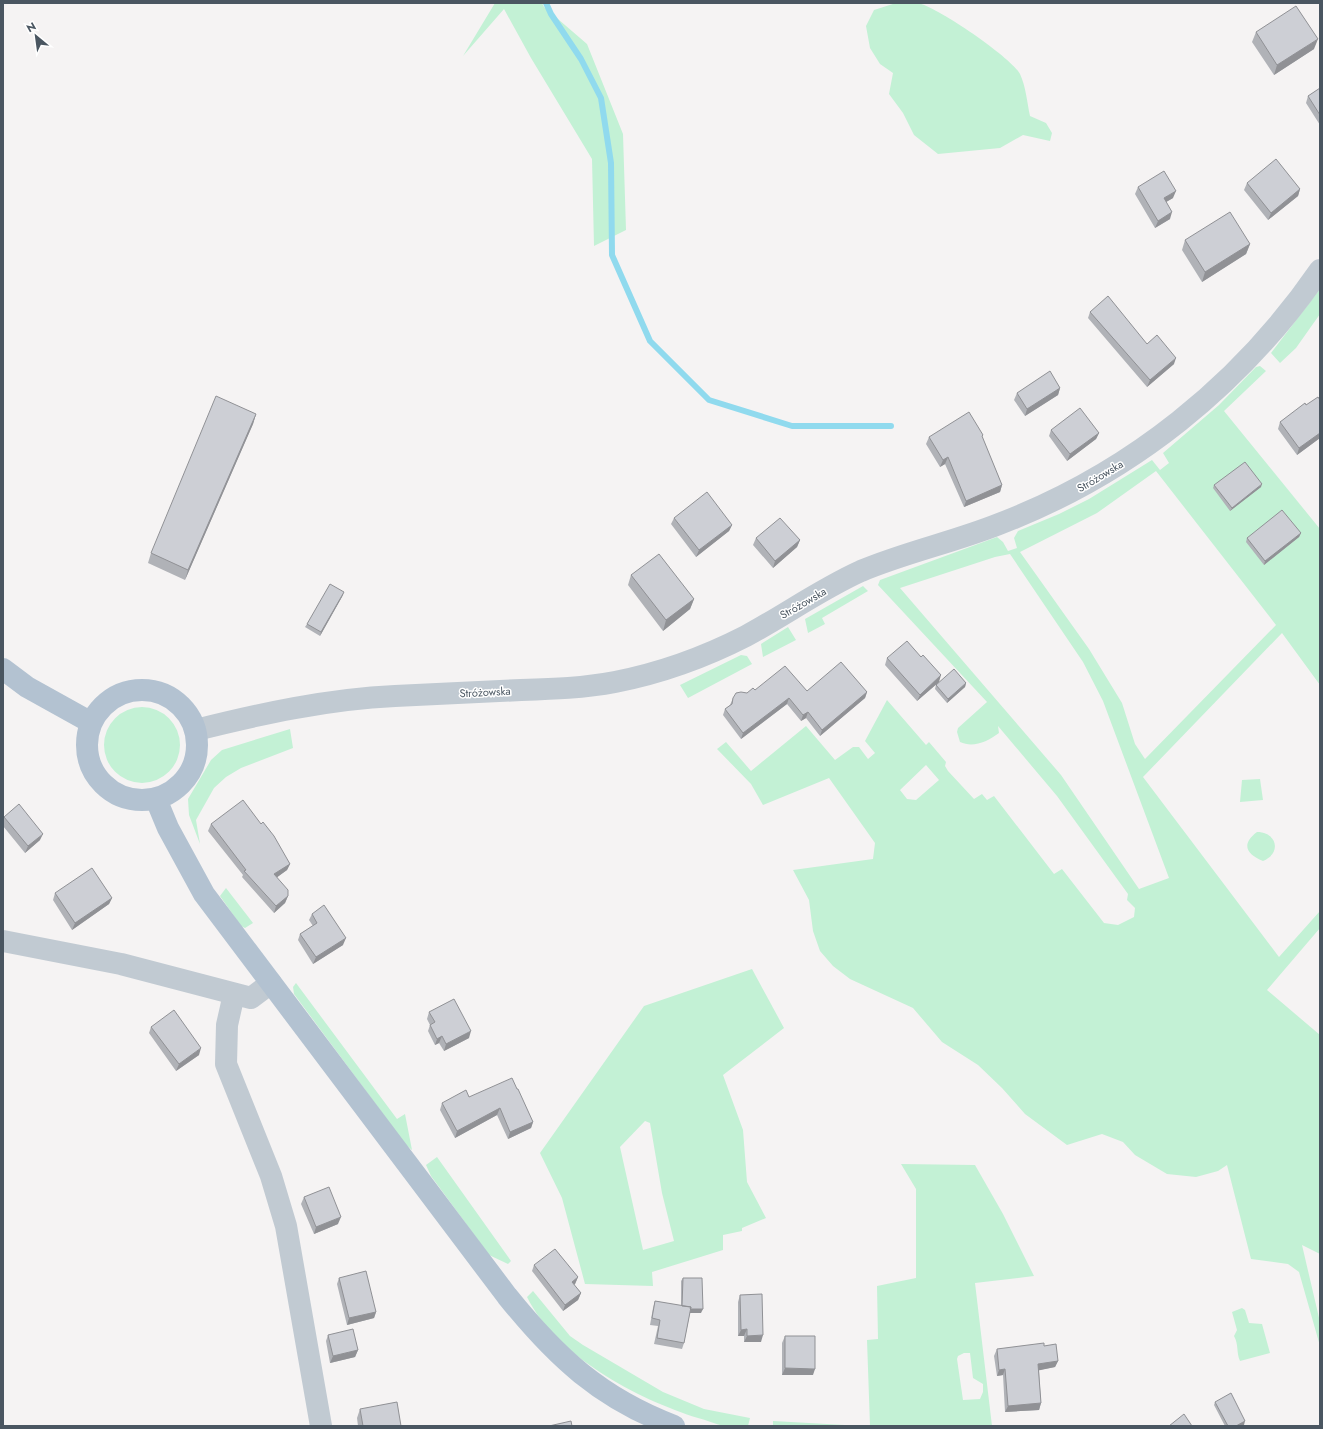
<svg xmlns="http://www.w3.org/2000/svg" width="1323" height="1429" font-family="Jost,sans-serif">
  <rect width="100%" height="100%" fill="#f5f3f3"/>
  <path fill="#c3f1d5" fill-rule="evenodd" d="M 495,3 L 542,3 L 544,7 L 587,44 L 623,134 L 626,230 L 594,246 L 592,159 L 531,58 L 504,9 L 463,56 Z
    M 896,3 C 903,3 911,2 918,3 C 937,7 1011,57 1020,74 C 1026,87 1027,102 1030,116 L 1046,123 L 1052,133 L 1050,141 L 1023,135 L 1000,148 L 938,154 L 914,135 L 903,113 L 889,94 L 893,73 L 880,64 L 870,48 L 866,26 L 874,10 Z
    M 1320,289 L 1320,314 L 1296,348 L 1280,363 L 1271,353 Z
    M 1260,366 L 1266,371 L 1224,411 L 1320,529 L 1320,685 L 1282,633 L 1143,777 L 1279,957 L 1320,911 L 1320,928 L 1267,990 L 1320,1035 L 1320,1254 L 1302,1245 L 1320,1322 L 1320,1346 L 1299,1272 L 1288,1264 L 1251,1259 L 1227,1165 L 1218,1171 L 1196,1177 L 1167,1174 L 1135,1155 L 1123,1142 L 1102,1134 L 1067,1145 L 1025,1114 L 1002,1088 L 978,1065 L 942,1042 L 913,1008 L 850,979 L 833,966 L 820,951 L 813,931 L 809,900 L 793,870 L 873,859 L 875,843 L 829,778 L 763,805 L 751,784 L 717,749 L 726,742 L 751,771 L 806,726 L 835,760 L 853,747 L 859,747 L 868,759 L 875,753 L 865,741 L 887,700 L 926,745 L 929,742 L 946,762 L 945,766 L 948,771 L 974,799 L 982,794 L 987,800 L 994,796 L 1054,874 L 1062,869 L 1104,923 L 1118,925 L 1134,917 L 1135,908 L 1127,900 L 1128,894 L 1057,796 L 998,726 L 999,733 C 987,742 973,748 960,742 L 957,732 L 958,728 L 987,702 L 878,585 L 880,580 L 997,537 L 1003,542 L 1008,551 L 1017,548 L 1014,538 L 1018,531 L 1059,514 L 1089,499 L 1152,460 L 1160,470 L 1169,463 L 1163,453 L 1219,405 L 1256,367 ZM 1156,471 L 1276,625 L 1145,759 L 1135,744 L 1122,703 L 1089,649 L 1020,552 L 1097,513 ZM 1010,554 L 1083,662 L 1103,701 L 1169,878 L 1139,889 L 1061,775 L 900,588 L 995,557 ZM 926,765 L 939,780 L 916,800 L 907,799 L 900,790 Z
    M 863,586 L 868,591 L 822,618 L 825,624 L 808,633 L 805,619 Z
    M 788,627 L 796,640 L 763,657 L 761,644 Z
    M 741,655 L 747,656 L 752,664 L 688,698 L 680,685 Z
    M104 745a38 38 0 1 1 76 0a38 38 0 1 1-76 0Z
    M 290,729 L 293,748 L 241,768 L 226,777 L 214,788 L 196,820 L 200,844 L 189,815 L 188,799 L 211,760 L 222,750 Z
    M 1260,779 L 1263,800 L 1240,802 L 1242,780 Z
    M 1257,832 C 1277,832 1282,853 1263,861 C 1246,854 1241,844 1257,832 Z
    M 226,888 L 253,923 L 245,928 L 241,926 L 220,896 Z
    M 752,969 L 784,1028 L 723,1075 L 743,1130 L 747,1182 L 766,1218 L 742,1228 L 742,1231 L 723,1235 L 723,1250 L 652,1272 L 653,1286 L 585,1284 L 562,1198 L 540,1153 L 644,1006 ZM 645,1121 L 650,1123 L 662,1193 L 674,1241 L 643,1250 L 620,1147 Z
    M 296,983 L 397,1119 L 405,1114 L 412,1150 L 406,1145 L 294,994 L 293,987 Z
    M 437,1157 L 511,1261 L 508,1264 L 489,1255 L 431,1176 L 426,1165 Z
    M 901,1164 L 975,1165 L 1003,1214 L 1034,1276 L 975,1283 L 992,1426 L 870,1426 L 867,1340 L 878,1339 L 877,1286 L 916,1278 L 916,1189 ZM 964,1353 L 970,1353 L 973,1378 L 983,1384 L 983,1392 L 980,1399 L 963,1400 L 957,1359 L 958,1356 Z
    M 533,1291 L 570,1336 L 583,1345 L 663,1392 L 704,1409 L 750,1418 L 748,1426 C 741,1426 732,1427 724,1426 C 715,1424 706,1420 698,1418 C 637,1399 556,1356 527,1297 Z
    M 1242,1308 L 1245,1310 L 1249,1323 L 1262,1324 L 1270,1353 L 1240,1361 C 1236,1352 1239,1345 1234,1336 L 1237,1330 L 1232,1312 Z
    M 773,1421 L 863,1426 L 773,1426 Z"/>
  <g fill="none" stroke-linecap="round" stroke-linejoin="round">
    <path stroke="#90daee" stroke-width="6" d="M 546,3 L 551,14 L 581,59 L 601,98 L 611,163 L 612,255 L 650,341 L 709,400 L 792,426 L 891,426"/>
    <path stroke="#c1cad2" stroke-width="22" d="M 196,730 C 260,714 328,699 395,696 C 437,694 479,692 521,690 C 553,689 584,688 615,682 C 661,673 705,657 746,636 C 785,615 821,589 861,571 C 906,552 954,542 999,524 C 1130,474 1241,385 1320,270
      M 3,941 L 121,964 L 251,998 L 271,983
      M 234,994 L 227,1025 L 226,1064 L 271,1176 L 286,1226 L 321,1426"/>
    <path stroke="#b3c2d1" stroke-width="22" d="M 3,669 L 27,687 L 90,722
      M87 745a55 55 0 1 1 110 0a55 55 0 1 1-110 0Z
      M 156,799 L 168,828 L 204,894 L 507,1296 C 556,1357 600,1398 674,1426"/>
  </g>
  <path fill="#b0b2b7" d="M 1256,32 L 1314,49 L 1274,75 L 1252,42 Z
    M 1320,88 L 1320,125 L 1306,103 L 1308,96 Z
    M 1247,183 L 1300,189 L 1298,196 L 1268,220 L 1244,190 Z
    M 1138,187 L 1173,198 L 1166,202 L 1170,219 L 1155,228 L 1135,194 Z
    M 1185,240 L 1250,244 L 1246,254 L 1202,282 L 1182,250 Z
    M 1090,312 L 1147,344 L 1174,364 L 1147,387 L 1088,318 Z
    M 1060,388 L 1058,395 L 1025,416 L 1014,400 L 1017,393 Z
    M 1320,400 L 1320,438 L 1297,455 L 1278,429 L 1280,422 L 1306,405 Z
    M 256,414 L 253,424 L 185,580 L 148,563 L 151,553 Z
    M 1051,430 L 1099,433 L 1096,439 L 1067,461 L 1049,436 Z
    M 929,437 L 982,437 L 1002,485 L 1000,492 L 964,507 L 945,464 L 940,467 L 926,444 Z
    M 1214,485 L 1261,487 L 1230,511 L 1213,488 Z
    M 674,518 L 732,525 L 729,531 L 696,557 L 671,524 Z
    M 1301,533 L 1299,537 L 1264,565 L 1246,542 L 1247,538 Z
    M 756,538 L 800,540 L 797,547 L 773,568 L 753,545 Z
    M 631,575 L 694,599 L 690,609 L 663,631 L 628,585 Z
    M 343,595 L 320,636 L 305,627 L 307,624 Z
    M 887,658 L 939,682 L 917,701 L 885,665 Z
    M 966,683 L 965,687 L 947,703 L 935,689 L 936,685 Z
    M 755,690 L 807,691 L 867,692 L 865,698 L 820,736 L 806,718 L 801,721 L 787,704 L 741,739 L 723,715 L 725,709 L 730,705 L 733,698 Z
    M 4,817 L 40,840 L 25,853 L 3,826 Z
    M 211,824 L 261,824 L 290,864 L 287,870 L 277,877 L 288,896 L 285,903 L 274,913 L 242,877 L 243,875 L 208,831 Z
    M 55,893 L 112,898 L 109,904 L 72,930 L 53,900 Z
    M 312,914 L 343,945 L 313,964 L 298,940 L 300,934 L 313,926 L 309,920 Z
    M 429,1012 L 469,1038 L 444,1051 L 439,1043 L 435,1045 L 428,1031 L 430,1025 L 427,1019 Z
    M 151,1027 L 199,1055 L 176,1071 L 149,1033 Z
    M 517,1089 L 533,1122 L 531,1128 L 508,1139 L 497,1115 L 455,1138 L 440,1110 L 442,1103 L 469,1097 Z
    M 304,1197 L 338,1224 L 314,1234 L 301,1204 Z
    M 534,1265 L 578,1277 L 575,1284 L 574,1285 L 581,1293 L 578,1300 L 563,1311 L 532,1271 Z
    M 339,1278 L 376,1312 L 374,1318 L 347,1325 L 337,1284 Z
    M 683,1278 L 701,1313 L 690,1313 L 684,1343 L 682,1349 L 654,1344 L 658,1326 L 650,1325 L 653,1308 L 655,1301 L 681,1306 L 681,1281 Z
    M 740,1295 L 761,1342 L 744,1342 L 744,1336 L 738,1336 L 738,1302 Z
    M 328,1335 L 358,1350 L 355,1357 L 330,1363 L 326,1341 Z
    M 785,1336 L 813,1375 L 782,1375 L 782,1343 Z
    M 1044,1346 L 1058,1361 L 1055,1367 L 1039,1370 L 1041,1403 L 1039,1410 L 1005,1412 L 1003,1375 L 997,1376 L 994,1356 L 997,1349 Z
    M 1215,1402 L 1244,1425 L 1242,1426 L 1225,1426 L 1214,1405 Z
    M 360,1409 L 401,1426 L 358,1426 L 357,1418 Z"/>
  <path fill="#909195" d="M 1318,39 L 1314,49 L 1274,75 L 1277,65 Z
    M 1300,189 L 1298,196 L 1268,220 L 1271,213 Z
    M 1176,191 L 1173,198 L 1161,205 L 1164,198 Z
    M 1172,212 L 1170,219 L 1155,228 L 1158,221 Z
    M 1250,244 L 1246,254 L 1202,282 L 1205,272 Z
    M 1176,358 L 1174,364 L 1147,387 L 1150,380 Z
    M 1060,388 L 1058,395 L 1025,416 L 1027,409 Z
    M 256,414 L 253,424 L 185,580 L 188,570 Z
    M 1099,433 L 1096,439 L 1067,461 L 1070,454 Z
    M 1320,433 L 1320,438 L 1297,455 L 1299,448 Z
    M 948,457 L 945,464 L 940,467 L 943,460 Z
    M 1262,484 L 1261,487 L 1230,511 L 1232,508 Z
    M 1002,485 L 1000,492 L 964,507 L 966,501 Z
    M 732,525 L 729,531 L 696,557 L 699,550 Z
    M 1301,533 L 1299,537 L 1264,565 L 1265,561 Z
    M 800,540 L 797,547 L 773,568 L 775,561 Z
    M 344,592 L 343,595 L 320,636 L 321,632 Z
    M 694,599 L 690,609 L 663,631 L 666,620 Z
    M 941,675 L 939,682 L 917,701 L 920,695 Z
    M 966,683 L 965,687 L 947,703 L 948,699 Z
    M 867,692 L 865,698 L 820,736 L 822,730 Z
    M 789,698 L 787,704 L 741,739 L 743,733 Z
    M 808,712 L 806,718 L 801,721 L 803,715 Z
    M 43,834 L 40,840 L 25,853 L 28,846 Z
    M 290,864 L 287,870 L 272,881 L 274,874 Z
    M 288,896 L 285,903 L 274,913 L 276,906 Z
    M 112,898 L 109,904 L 72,930 L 75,923 Z
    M 346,938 L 343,945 L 313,964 L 316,957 Z
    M 471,1031 L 469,1038 L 444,1051 L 446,1044 Z
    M 442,1036 L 439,1043 L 435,1045 L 437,1039 Z
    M 201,1048 L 199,1055 L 176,1071 L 179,1064 Z
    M 500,1108 L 497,1115 L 455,1138 L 457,1131 Z
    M 533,1122 L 531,1128 L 508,1139 L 510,1132 Z
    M 341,1217 L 338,1224 L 314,1234 L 316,1227 Z
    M 578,1277 L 575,1284 L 570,1288 L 572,1282 Z
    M 581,1293 L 578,1300 L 563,1311 L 565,1305 Z
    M 682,1309 L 703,1309 L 701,1313 L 681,1313 Z
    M 376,1312 L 374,1318 L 347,1325 L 349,1318 Z
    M 747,1329 L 744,1336 L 738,1336 L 741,1330 Z
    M 763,1335 L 761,1342 L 744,1342 L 747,1336 Z
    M 358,1350 L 355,1357 L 330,1363 L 333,1356 Z
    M 1058,1361 L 1055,1367 L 1036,1371 L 1038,1364 Z
    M 785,1368 L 815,1369 L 813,1375 L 782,1375 Z
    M 1005,1369 L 1003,1375 L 997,1376 L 999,1370 Z
    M 1041,1403 L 1039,1410 L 1005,1412 L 1008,1406 Z
    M 1245,1421 L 1244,1425 L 1242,1426 L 1236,1426 Z"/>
  <path fill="#cdcfd5" stroke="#909195" d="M 1296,6 L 1318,39 L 1277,65 L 1256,32 Z
    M 1320,88 L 1320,115 L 1308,96 Z
    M 1276,159 L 1300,189 L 1271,213 L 1247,183 Z
    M 1164,171 L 1176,191 L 1164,198 L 1172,212 L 1158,221 L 1138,187 Z
    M 1230,212 L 1250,244 L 1205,272 L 1185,240 Z
    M 1108,296 L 1147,344 L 1157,335 L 1176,358 L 1150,380 L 1090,312 Z
    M 1050,371 L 1060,388 L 1027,409 L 1017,393 Z
    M 216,396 L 256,414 L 188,570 L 151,553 Z
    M 1318,397 L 1320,400 L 1320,433 L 1299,448 L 1280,422 L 1305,403 L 1306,405 Z
    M 1080,408 L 1099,433 L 1070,454 L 1051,430 Z
    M 969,412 L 983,435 L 982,436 L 1002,485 L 966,501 L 948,457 L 943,460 L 929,437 Z
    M 1245,462 L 1262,484 L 1232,508 L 1214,485 Z
    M 707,492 L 732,525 L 699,550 L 674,518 Z
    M 1282,510 L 1301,533 L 1265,561 L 1247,538 Z
    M 780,518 L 800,540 L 775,561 L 756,538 Z
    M 659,554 L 694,599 L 666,620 L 631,575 Z
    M 330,584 L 344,592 L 321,632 L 307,624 Z
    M 907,641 L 921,657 L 923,655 L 941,675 L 920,695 L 887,658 Z
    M 841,662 L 867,692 L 822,730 L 808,712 L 803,715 L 789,698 L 743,733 L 725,709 L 732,704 L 733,698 L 736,693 L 741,692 L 747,693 L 753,688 L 755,690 L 785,666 L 807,691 Z
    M 954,669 L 966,683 L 948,699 L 936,685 Z
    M 243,800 L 261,824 L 263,822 L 274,836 L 290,864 L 274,874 L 288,890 L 288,896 L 276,906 L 244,871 L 246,870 L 211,824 Z
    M 19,804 L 43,834 L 28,846 L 4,817 Z
    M 92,868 L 112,898 L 75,923 L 55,893 Z
    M 324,905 L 346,938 L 316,957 L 300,934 L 317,923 L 312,914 Z
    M 454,999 L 471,1031 L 446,1044 L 442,1036 L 437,1039 L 430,1025 L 435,1022 L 429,1012 Z
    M 174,1010 L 201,1048 L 179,1064 L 151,1027 Z
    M 512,1078 L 517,1089 L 518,1089 L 533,1122 L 510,1132 L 500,1108 L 457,1131 L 442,1103 L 466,1090 L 469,1097 Z
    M 329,1187 L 341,1217 L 316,1227 L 304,1197 Z
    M 555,1249 L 578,1277 L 572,1282 L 581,1293 L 565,1305 L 534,1265 Z
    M 366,1271 L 376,1312 L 349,1318 L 339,1278 Z
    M 683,1278 L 702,1278 L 703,1309 L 690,1309 L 691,1307 L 682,1306 Z
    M 762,1294 L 763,1335 L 747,1336 L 747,1329 L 741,1330 L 740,1295 Z
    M 655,1301 L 691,1307 L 684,1343 L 657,1338 L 660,1320 L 652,1318 Z
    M 353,1329 L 358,1350 L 333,1356 L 328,1335 Z
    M 785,1336 L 815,1336 L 815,1369 L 785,1368 Z
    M 1044,1343 L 1044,1346 L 1056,1344 L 1058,1361 L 1038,1364 L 1041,1403 L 1008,1406 L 1005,1369 L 999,1370 L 997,1349 Z
    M 1231,1393 L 1245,1421 L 1236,1426 L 1228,1426 L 1215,1402 Z
    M 397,1402 L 401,1426 L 363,1426 L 360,1409 Z
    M 1184,1414 L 1192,1426 L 1169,1426 Z
    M 571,1421 L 572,1426 L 549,1426 Z"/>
  <g text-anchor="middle" stroke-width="3" stroke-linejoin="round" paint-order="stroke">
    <g font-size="11" fill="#4a5661" stroke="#fff">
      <text transform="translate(1100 476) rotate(-31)" y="4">Stróżowska</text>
      <text transform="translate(803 603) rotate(-30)" y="4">Stróżowska</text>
      <text transform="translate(485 692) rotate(-3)" y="4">Stróżowska</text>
    </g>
  </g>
  <rect width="1323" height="1429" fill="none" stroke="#4a5661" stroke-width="8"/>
  <g transform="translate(36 36) rotate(331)" stroke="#ffffff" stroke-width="3" paint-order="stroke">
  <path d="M0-3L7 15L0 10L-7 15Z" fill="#4a5661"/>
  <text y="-6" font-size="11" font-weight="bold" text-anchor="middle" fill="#4a5661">N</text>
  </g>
</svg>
